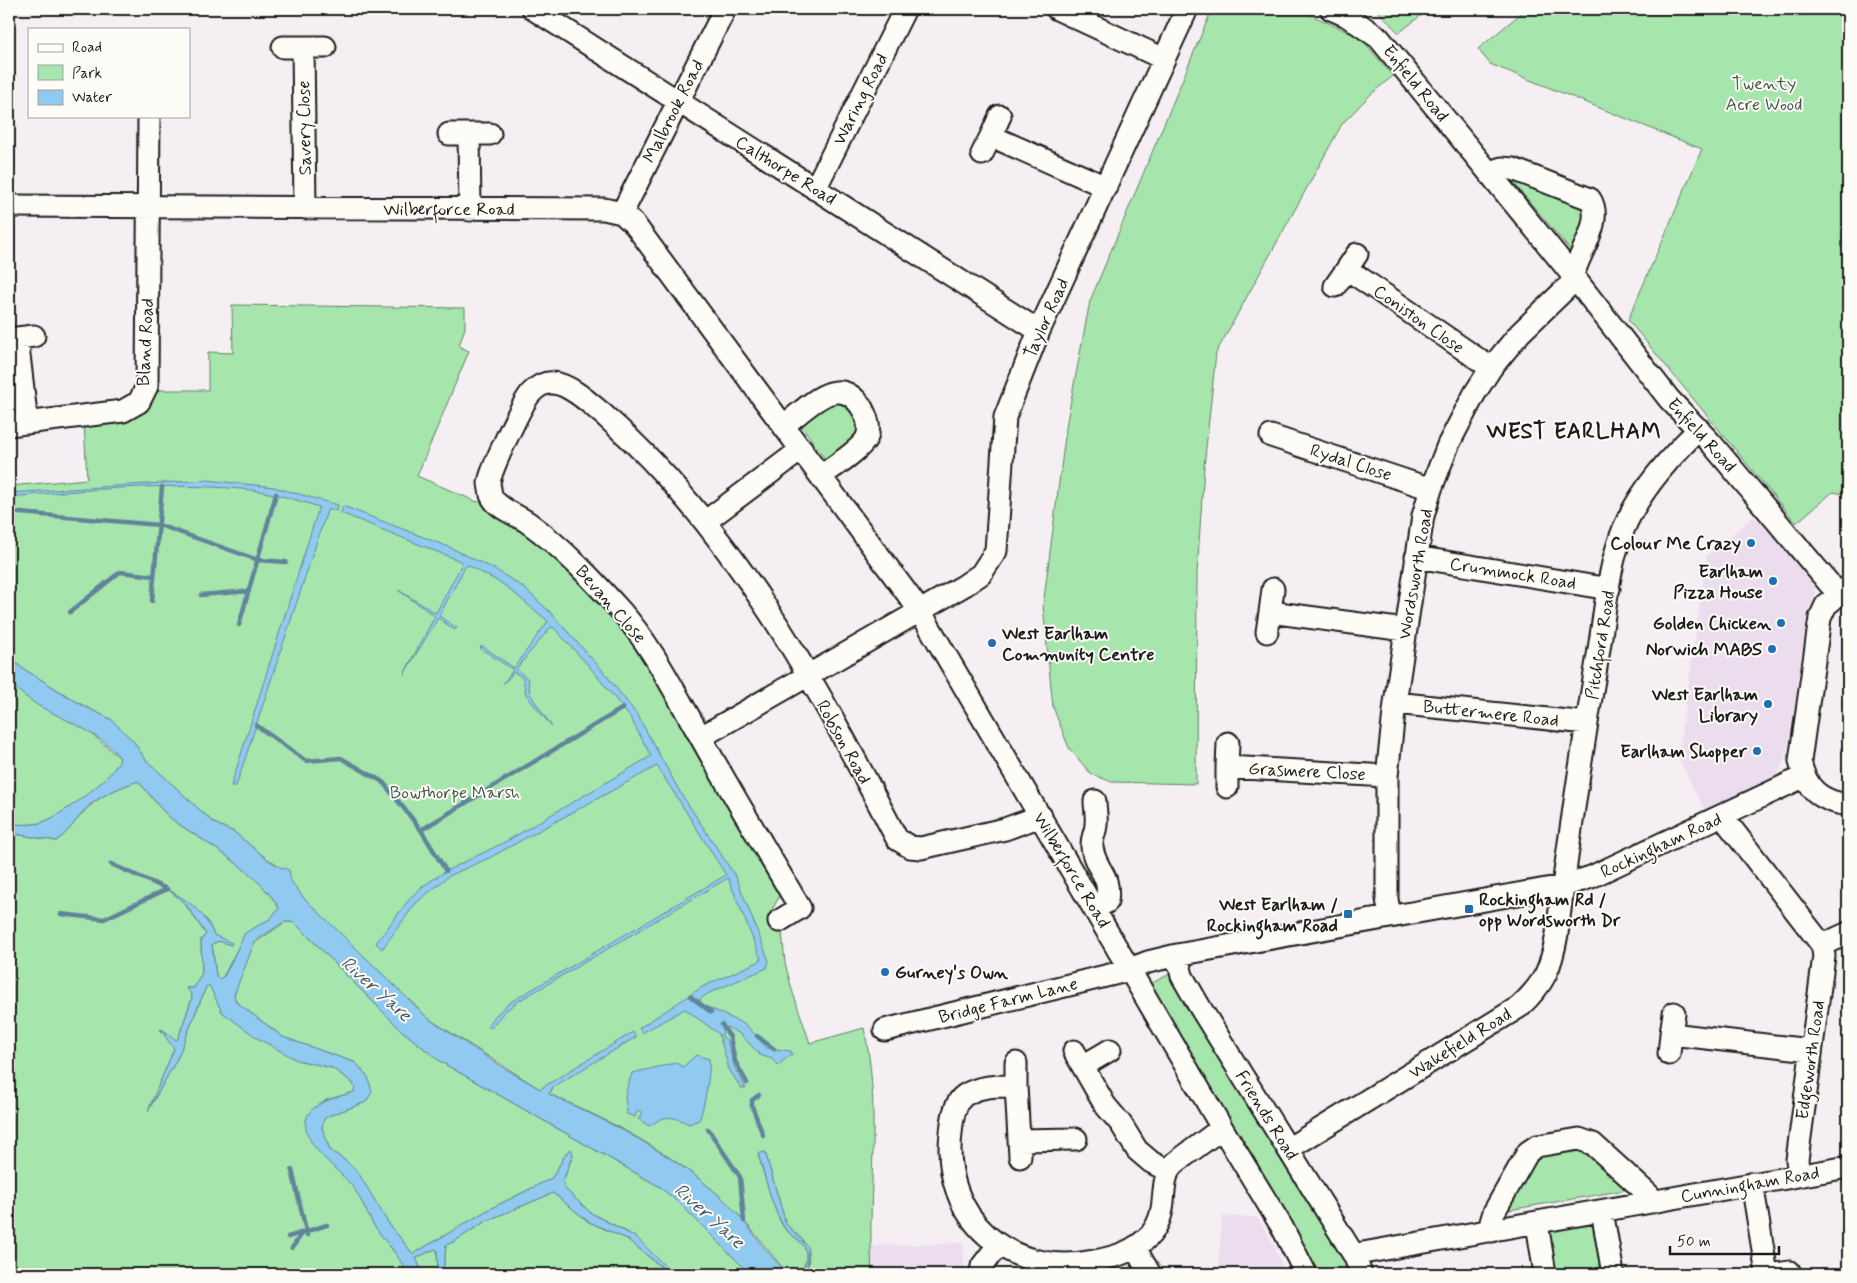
<svg xmlns="http://www.w3.org/2000/svg" width="1857" height="1283" font-family="Mynerve,sans-serif">
  <rect width="100%" height="100%" fill="#f5eef3"/>
  <filter id="ink" filterUnits="userSpaceOnUse"><feTurbulence type="fractalNoise" baseFrequency=".02" numOctaves="2"/><feDisplacementMap in="SourceGraphic" scale="10" xChannelSelector="R" yChannelSelector="G"/><feConvolveMatrix kernelMatrix="1 2 1 2 8 2 1 2 1" color-interpolation-filters="sRGB"/></filter>
  <g filter="url(#ink)">
    <path fill="#ecddee" d="M 1753,517 L 1764,524 L 1815,587 L 1815,601 L 1807,616 L 1788,749 L 1778,775 L 1705,811 L 1678,757 L 1707,555 Z
      M 1222,1216 L 1257,1217 L 1272,1241 L 1285,1274 L 1218,1274 Z
      M 963,1243 L 965,1274 L 872,1274 L 870,1246 Z"/>
    <path fill="#a6e5ac" stroke="#618064" d="M 1212,9 L 1298,9 L 1361,38 L 1393,76 L 1370,95 L 1342,124 L 1216,353 L 1204,467 L 1197,574 L 1196,784 L 1112,782 L 1091,774 L 1069,748 L 1053,707 L 1043,606 L 1067,421 L 1090,301 Z
      M 1376,9 L 1429,9 L 1399,33 Z
      M 1516,9 L 1848,9 L 1848,495 L 1833,492 L 1796,523 L 1628,320 L 1702,149 L 1490,64 L 1478,49 L 1520,14 Z
      M 1515,178 L 1582,201 L 1590,215 L 1571,251 L 1512,181 Z
      M 232,305 L 465,308 L 465,328 L 459,346 L 469,351 L 417,476 L 475,501 L 488,504 L 555,555 L 624,628 L 654,669 L 781,893 L 772,910 L 782,932 L 785,963 L 792,990 L 810,1043 L 864,1028 C 882,1109 867,1193 872,1274 L 807,1274 L 809,1257 L 803,1240 L 786,1224 L 765,1152 L 758,1155 C 764,1172 775,1217 785,1229 C 792,1238 803,1239 806,1252 C 807,1260 804,1267 801,1274 L 786,1272 C 766,1248 747,1222 724,1200 C 673,1153 611,1121 549,1094 L 553,1088 L 547,1085 L 540,1089 L 429,1019 L 330,925 L 303,897 L 275,863 L 267,859 L 234,832 L 214,823 L 145,759 L 134,742 L 112,720 L 82,705 L 22,668 L 9,657 L 9,486 L 87,479 L 84,423 L 147,406 L 153,400 L 154,390 L 208,390 L 208,352 L 233,353 Z
      M 828,397 L 851,403 L 862,435 L 832,459 L 825,459 L 801,425 Z
      M 9,682 L 38,705 L 87,730 L 120,758 C 118,776 57,819 40,823 C 30,825 19,825 9,823 Z
      M 138,781 C 150,794 162,813 177,823 C 210,845 259,873 279,908 L 270,919 L 245,934 L 224,975 L 220,979 L 216,976 L 212,944 L 219,941 L 231,945 L 214,935 L 207,920 L 171,891 L 184,903 L 206,934 L 201,940 L 202,973 L 194,988 L 186,988 L 191,993 L 192,998 L 178,1039 L 176,1040 L 162,1029 L 174,1049 L 148,1111 L 177,1059 L 206,987 L 209,985 L 212,987 L 222,1012 L 297,1060 L 332,1068 L 352,1082 L 355,1088 L 354,1092 L 326,1100 L 306,1121 L 357,1192 L 374,1225 L 403,1264 L 407,1274 L 9,1274 L 9,833 L 56,841 C 71,831 78,815 92,804 C 104,794 123,786 138,781 Z
      M 285,922 L 294,922 L 401,1030 L 441,1062 L 660,1187 L 679,1203 L 750,1274 L 443,1274 L 446,1245 L 455,1241 L 486,1221 L 553,1193 L 589,1222 L 627,1239 L 667,1272 L 629,1233 L 591,1213 L 565,1189 L 563,1181 L 573,1155 L 567,1152 L 552,1178 L 488,1210 L 413,1254 L 389,1224 L 346,1161 L 330,1150 L 322,1128 L 323,1119 L 328,1116 L 366,1102 L 368,1077 L 356,1063 L 283,1037 L 236,1002 L 234,995 L 252,945 Z
      M 1172,973 L 1332,1233 L 1352,1274 L 1314,1274 L 1148,985 Z
      M 1578,1144 L 1637,1188 L 1497,1212 L 1528,1158 Z
      M 1593,1224 L 1597,1227 L 1608,1274 L 1551,1274 L 1547,1236 L 1549,1232 Z
      M 435,1249 L 437,1250 L 438,1274 L 423,1274 L 416,1258 Z"/>
    <path fill="#90caf0" stroke="#62849b" d="M 207,480 L 274,487 L 338,505 L 337,511 L 330,509 L 327,511 L 236,786 L 231,786 L 319,507 C 294,499 268,491 241,489 C 164,482 85,490 9,497 L 9,493 Z
      M 343,506 L 449,547 L 496,570 L 523,587 L 549,611 L 604,672 L 638,716 L 680,792 L 736,877 L 769,961 L 767,968 L 709,993 L 700,999 L 701,1004 L 746,1025 L 767,1048 L 791,1051 L 792,1054 L 778,1065 L 772,1059 L 760,1055 L 740,1034 L 727,1027 L 723,1029 L 722,1036 L 727,1040 L 735,1068 L 746,1088 L 741,1088 L 729,1069 L 719,1034 L 685,1009 L 642,1033 L 639,1028 L 704,986 L 758,962 L 761,959 L 728,878 L 517,1002 L 503,1013 L 491,1028 L 488,1026 L 496,1015 L 509,1003 L 726,875 L 657,766 L 491,857 L 449,876 L 416,903 L 382,949 L 376,943 L 411,897 L 423,886 L 446,871 L 505,842 L 651,756 L 630,717 L 588,665 L 553,627 L 550,628 L 516,669 L 528,679 L 530,694 L 552,727 L 526,695 L 523,678 L 514,672 L 503,684 L 513,670 L 480,648 L 482,646 L 514,668 L 548,621 L 504,585 L 468,565 L 465,567 L 439,616 L 457,628 L 455,630 L 438,618 L 404,674 L 435,616 L 398,590 L 436,613 L 462,564 L 460,561 L 341,513 Z
      M 9,657 L 22,668 L 82,705 L 112,720 L 134,742 L 145,759 L 214,823 L 234,832 L 267,859 L 280,867 L 289,870 L 291,881 L 303,897 L 429,1019 L 499,1065 L 540,1089 L 633,1032 L 636,1037 L 553,1087 L 549,1094 C 611,1123 673,1153 724,1200 C 748,1222 764,1253 789,1274 L 750,1274 L 679,1203 L 660,1187 L 441,1062 L 401,1030 L 294,922 L 284,922 L 255,941 L 234,995 L 236,1002 L 283,1037 L 356,1063 L 368,1077 L 372,1092 L 366,1102 L 328,1116 L 324,1119 L 322,1128 L 330,1150 L 346,1161 L 359,1174 L 389,1224 L 413,1254 L 488,1210 L 552,1178 L 567,1152 L 571,1149 L 573,1154 L 563,1181 L 565,1189 L 591,1213 L 637,1238 L 669,1270 L 668,1272 L 627,1239 L 589,1222 L 553,1193 L 486,1221 L 455,1241 L 446,1245 L 443,1274 L 438,1274 L 437,1250 L 435,1249 L 416,1258 L 423,1274 L 407,1274 C 400,1255 384,1241 373,1224 C 366,1212 361,1198 353,1187 C 340,1170 301,1145 306,1120 C 310,1102 339,1097 354,1092 L 355,1088 L 352,1082 L 332,1068 L 297,1060 L 257,1038 L 222,1012 L 209,985 L 206,987 L 177,1059 L 148,1111 L 174,1049 L 160,1029 L 176,1040 L 178,1039 L 192,998 L 191,993 L 186,988 L 194,988 L 202,973 L 201,940 L 206,934 L 185,903 L 167,889 C 191,903 202,909 214,935 L 232,943 L 231,945 L 219,941 L 212,944 L 216,976 L 220,979 L 225,975 L 245,933 L 270,919 L 279,908 C 259,873 210,845 177,823 C 162,813 150,794 138,781 C 123,786 104,794 91,804 C 78,815 71,831 56,841 L 9,833 L 9,823 C 19,825 30,825 40,823 C 57,819 118,775 120,758 C 102,734 65,720 39,706 C 28,699 18,691 9,682 Z
      M 696,1055 L 709,1059 C 711,1070 704,1110 699,1120 L 689,1124 C 670,1115 666,1115 649,1126 L 638,1119 L 643,1113 L 637,1110 L 635,1117 L 627,1114 L 625,1095 L 632,1073 L 676,1063 L 683,1067 Z
      M 765,1152 L 786,1224 L 808,1247 L 807,1274 L 801,1274 C 805,1266 808,1258 805,1249 C 801,1238 789,1236 784,1227 C 771,1206 766,1178 758,1154 Z"/>
    <g fill="none" stroke-linecap="round" stroke-linejoin="round">
      <path stroke="#62849b" stroke-width="4.5" d="M 9,512 L 159,525 L 258,560 L 286,562
        M 201,595 L 249,591
        M 152,601 L 162,487
        M 70,612 L 120,572 L 154,576
        M 239,625 L 276,494
        M 256,725 L 306,761 L 341,758 L 383,782 L 421,830 L 446,871
        M 421,830 L 623,708
        M 111,864 L 167,889
        M 61,914 L 104,919 L 167,889
        M 690,996 L 711,1012
        M 722,1025 L 730,1037 L 735,1061 L 747,1083
        M 757,1036 L 774,1049
        M 759,1095 L 752,1100 L 752,1106 L 763,1135
        M 708,1129 L 740,1177 L 744,1221
        M 292,1170 L 307,1235
        M 288,1237 L 327,1225
        M 292,1248 L 303,1232"/>
      <defs>
        <path id="minor" d="M 533,9 L 1039,331
          M 1057,9 L 1164,59
          M 1331,9 L 1347,16 L 1379,38 L 1570,272 L 1669,399 L 1711,443 L 1838,594
          M 283,47 L 303,47
          M 1000,116 L 991,136 L 1106,187
          M 449,134 L 469,134
          M 982,154 L 991,136
          M 1489,172 L 1502,168 L 1513,169 L 1590,199 C 1603,219 1583,247 1576,267 L 1570,272
          M 815,189 L 905,9
          M 9,206 L 604,209 L 622,213 L 635,225 L 920,611 L 1222,1128 L 1282,1227 L 1306,1274
          M 305,208 L 303,47 L 325,47
          M 470,210 L 469,134 L 490,134
          M 622,213 L 725,9
          M 1357,254 L 1347,269 L 1491,368
          M 1335,286 L 1347,269
          M 27,423 L 17,338 L 34,336
          M 9,425 L 123,411 L 139,402 L 147,386 L 149,116
          M 784,425 C 809,407 838,371 862,408 C 867,417 871,427 867,437 C 862,449 832,468 821,476
          M 1271,436 L 1431,489
          M 706,521 L 802,449
          M 1416,557 L 1609,589
          M 1848,587 L 1826,605 L 1820,618 L 1800,761 C 1806,789 1820,801 1848,805
          M 1273,589 L 1270,612 L 1405,630
          M 1267,632 L 1270,612
          M 1395,703 L 1587,723
          M 701,737 L 965,585 L 981,574 L 996,551 L 1005,417 L 1039,331 L 1187,9
          M 1228,743 L 1227,767 L 1387,776
          M 1227,787 L 1227,767
          M 1095,801 C 1095,808 1097,816 1096,824 C 1096,832 1091,838 1092,847 C 1095,872 1111,871 1107,902 L 1095,909
          M 1722,816 L 1822,945 L 1824,956 L 1797,1160 L 1799,1175
          M 1390,916 L 1387,899 L 1387,776 L 1395,703 L 1423,516 L 1431,489 L 1448,445 L 1475,393 L 1491,368 L 1520,333 L 1576,279
          M 779,921 L 800,908 C 767,851 732,794 700,736 C 675,693 653,647 620,610 C 592,579 563,548 530,524 C 519,515 496,509 491,495 C 491,494 489,484 489,483 C 491,469 522,403 531,393 C 537,387 545,382 553,383 C 570,384 592,405 605,416 C 735,530 818,687 897,839 L 910,847 L 921,848 L 1005,829 L 1041,816
          M 1822,945 L 1848,933
          M 1177,955 L 1182,976 L 1201,1009 L 1355,1257 L 1361,1274
          M 1674,1013 L 1671,1034 L 1810,1050
          M 885,1030 L 1122,972 L 1148,962 L 1177,955 L 1563,886 L 1591,877 L 1803,777
          M 1074,1051 L 1105,1105 L 1121,1124 L 1137,1150 L 1151,1162 L 1168,1171
          M 1669,1054 L 1671,1034
          M 1016,1063 L 1016,1086 C 999,1086 980,1085 965,1095 C 954,1102 952,1121 951,1133 C 941,1219 1010,1278 1094,1261 C 1116,1257 1136,1251 1151,1234 C 1170,1210 1158,1188 1171,1166 L 1222,1128
          M 1083,1066 L 1110,1050
          M 1016,1086 L 1020,1157
          M 1019,1140 L 1076,1139
          M 1288,1149 L 1519,1007 C 1545,983 1551,968 1557,934 C 1568,843 1582,752 1597,661 C 1605,617 1607,569 1624,528 C 1640,490 1670,457 1699,429
          M 1752,1183 L 1767,1274
          M 1602,1211 L 1613,1274
          M 1537,1223 L 1545,1274
          M 1492,1231 L 1491,1222 L 1494,1212 L 1528,1152 L 1537,1146 L 1579,1139 L 1593,1144 L 1649,1195 L 1652,1202
          M 1135,1248 L 1150,1274
          M 1355,1257 L 1363,1253 L 1848,1167
          M 981,1274 L 982,1266 L 998,1245
          M 1776,1274 L 1790,1272"/>
      </defs>
      <use href="#minor" stroke="#1c1c1c" stroke-width="25"/>
      <use href="#minor" stroke="#fdfcf7" stroke-width="21"/>
    </g>
  </g>
  <g fill="#1f6fb2" stroke="#fdfcf7" stroke-width="2">
    <circle cx="1751" cy="543" r="5"/>
    <circle cx="1773" cy="581" r="5"/>
    <circle cx="1781" cy="623" r="5"/>
    <circle cx="992" cy="643" r="5"/>
    <circle cx="1772" cy="649" r="5"/>
    <circle cx="1768" cy="704" r="5"/>
    <circle cx="1757" cy="751" r="5"/>
    <rect x="1464" y="904" width="10" height="10" rx="2.5"/>
    <rect x="1343" y="909" width="10" height="10" rx="2.5"/>
    <circle cx="885" cy="972" r="5"/>
  </g>
  <g text-anchor="middle" stroke-width="4" stroke-linejoin="round" paint-order="stroke">
    <g font-size="18" fill="#1c1c1c" stroke="#fdfcf7">
      <text transform="translate(1416 83) rotate(51)" y="6">Enfield Road</text>
      <text transform="translate(860 99) rotate(-63)" y="6">Waring Road</text>
      <text transform="translate(673 111) rotate(-63)" y="6">Malbrook Road</text>
      <text transform="translate(304 128) rotate(-91)" y="6">Savery Close</text>
      <text transform="translate(786 170) rotate(32)" y="6">Calthorpe Road</text>
      <text x="449" y="215">Wilberforce Road</text>
      <text transform="translate(1046 318) rotate(-66)" y="6">Taylor Road</text>
      <text transform="translate(1419 319) rotate(35)" y="6">Coniston Close</text>
      <text transform="translate(145 342) rotate(-87)" y="6">Bland Road</text>
      <text transform="translate(1702 435) rotate(48)" y="6">Enfield Road</text>
      <text transform="translate(1351 462) rotate(18)" y="6">Rydal Close</text>
      <text transform="translate(1513 573) rotate(9)" y="6">Crummock Road</text>
      <text transform="translate(1415 574) rotate(-80)" y="6">Wordsworth Road</text>
      <text transform="translate(611 604) rotate(49)" y="6">Bevan Close</text>
      <text transform="translate(1600 645) rotate(-81)" y="6">Pitchford Road</text>
      <text transform="translate(1491 713) rotate(6)" y="6">Buttermere Road</text>
      <text transform="translate(844 742) rotate(61)" y="6">Robson Road</text>
      <text transform="translate(1307 771) rotate(3)" y="6">Grasmere Close</text>
      <text transform="translate(1661 845) rotate(-25)" y="6">Rockingham Road</text>
      <text transform="translate(1072 870) rotate(59)" y="6">Wilberforce Road</text>
      <text transform="translate(1008 1000) rotate(-14)" y="6">Bridge Farm Lane</text>
      <text transform="translate(1460 1043) rotate(-32)" y="6">Wakefield Road</text>
      <text transform="translate(1810 1060) rotate(-82)" y="6">Edgeworth Road</text>
      <text transform="translate(1267 1115) rotate(58)" y="6">Friends Road</text>
      <text transform="translate(1750 1184) rotate(-10)" y="6">Cunningham Road</text>
    </g>
    <g font-size="18" fill="#455847" stroke="#fdfcf7">
      <text x="1764" y="89">Twenty<tspan x="1764" dy="21">Acre Wood</tspan></text>
      <text x="455" y="798">Bowthorpe Marsh</text>
    </g>
    <g font-size="18" font-weight="bold" fill="#1c1c1c" stroke="#fdfcf7" text-anchor="end">
      <text x="1741" y="549">Colour Me Crazy</text>
      <text x="1763" y="577">Earlham<tspan x="1763" dy="21">Pizza House</tspan></text>
      <text x="1771" y="629">Golden Chicken</text>
      <text x="1002" y="639" text-anchor="start">West Earlham<tspan x="1002" dy="21">Community Centre</tspan></text>
      <text x="1762" y="655">Norwich MABS</text>
      <text x="1758" y="700">West Earlham<tspan x="1758" dy="21">Library</tspan></text>
      <text x="1747" y="757">Earlham Shopper</text>
      <text x="1479" y="905" text-anchor="start">Rockingham Rd /<tspan x="1479" dy="21">opp Wordsworth Dr</tspan></text>
      <text x="1338" y="910">West Earlham /<tspan x="1338" dy="21">Rockingham Road</tspan></text>
      <text x="895" y="978" text-anchor="start">Gurney's Own</text>
    </g>
    <g font-size="19" font-style="italic" fill="#455966" stroke="#fdfcf7">
      <text transform="translate(377 988) rotate(42)" y="7">River Yare</text>
      <text transform="translate(710 1215) rotate(42)" y="7">River Yare</text>
    </g>
    <g font-size="22" font-weight="bold" letter-spacing="1" fill="#1c1c1c" stroke="#fdfcf7">
      <text x="1574" y="438">WEST EARLHAM</text>
    </g>
  </g>
  <rect width="1857" height="1283" fill="none" stroke="#fdfcf7" stroke-width="30"/>
  <rect x="15" y="15" width="1827" height="1253" fill="none" stroke="#1c1c1c" stroke-width="2" filter="url(#ink)"/>
  <rect x="28" y="28" width="162" height="90" fill="#fdfcf7" stroke="#a3a29f"/>
  <rect x="38" y="44" width="25" height="8" fill="#fdfcf7" stroke="#a3a29f"/>
  <text x="72" y="52" font-size="15" fill="#1c1c1c">Road</text>
  <rect x="38" y="65" width="25" height="15" fill="#a6e5ac" stroke="#a3a29f"/>
  <text x="72" y="78" font-size="15" fill="#1c1c1c">Park</text>
  <rect x="38" y="90" width="25" height="15" fill="#90caf0" stroke="#a3a29f"/>
  <text x="72" y="102" font-size="15" fill="#1c1c1c">Water</text>
  <path d="M1670 1246v8h109v-8" fill="none" stroke="#1c1c1c" stroke-width="2.5"/>
  <text x="1677" y="1246" font-size="15" fill="#1c1c1c" stroke="#fdfcf7" stroke-width="4" paint-order="stroke">50 m</text>
</svg>
